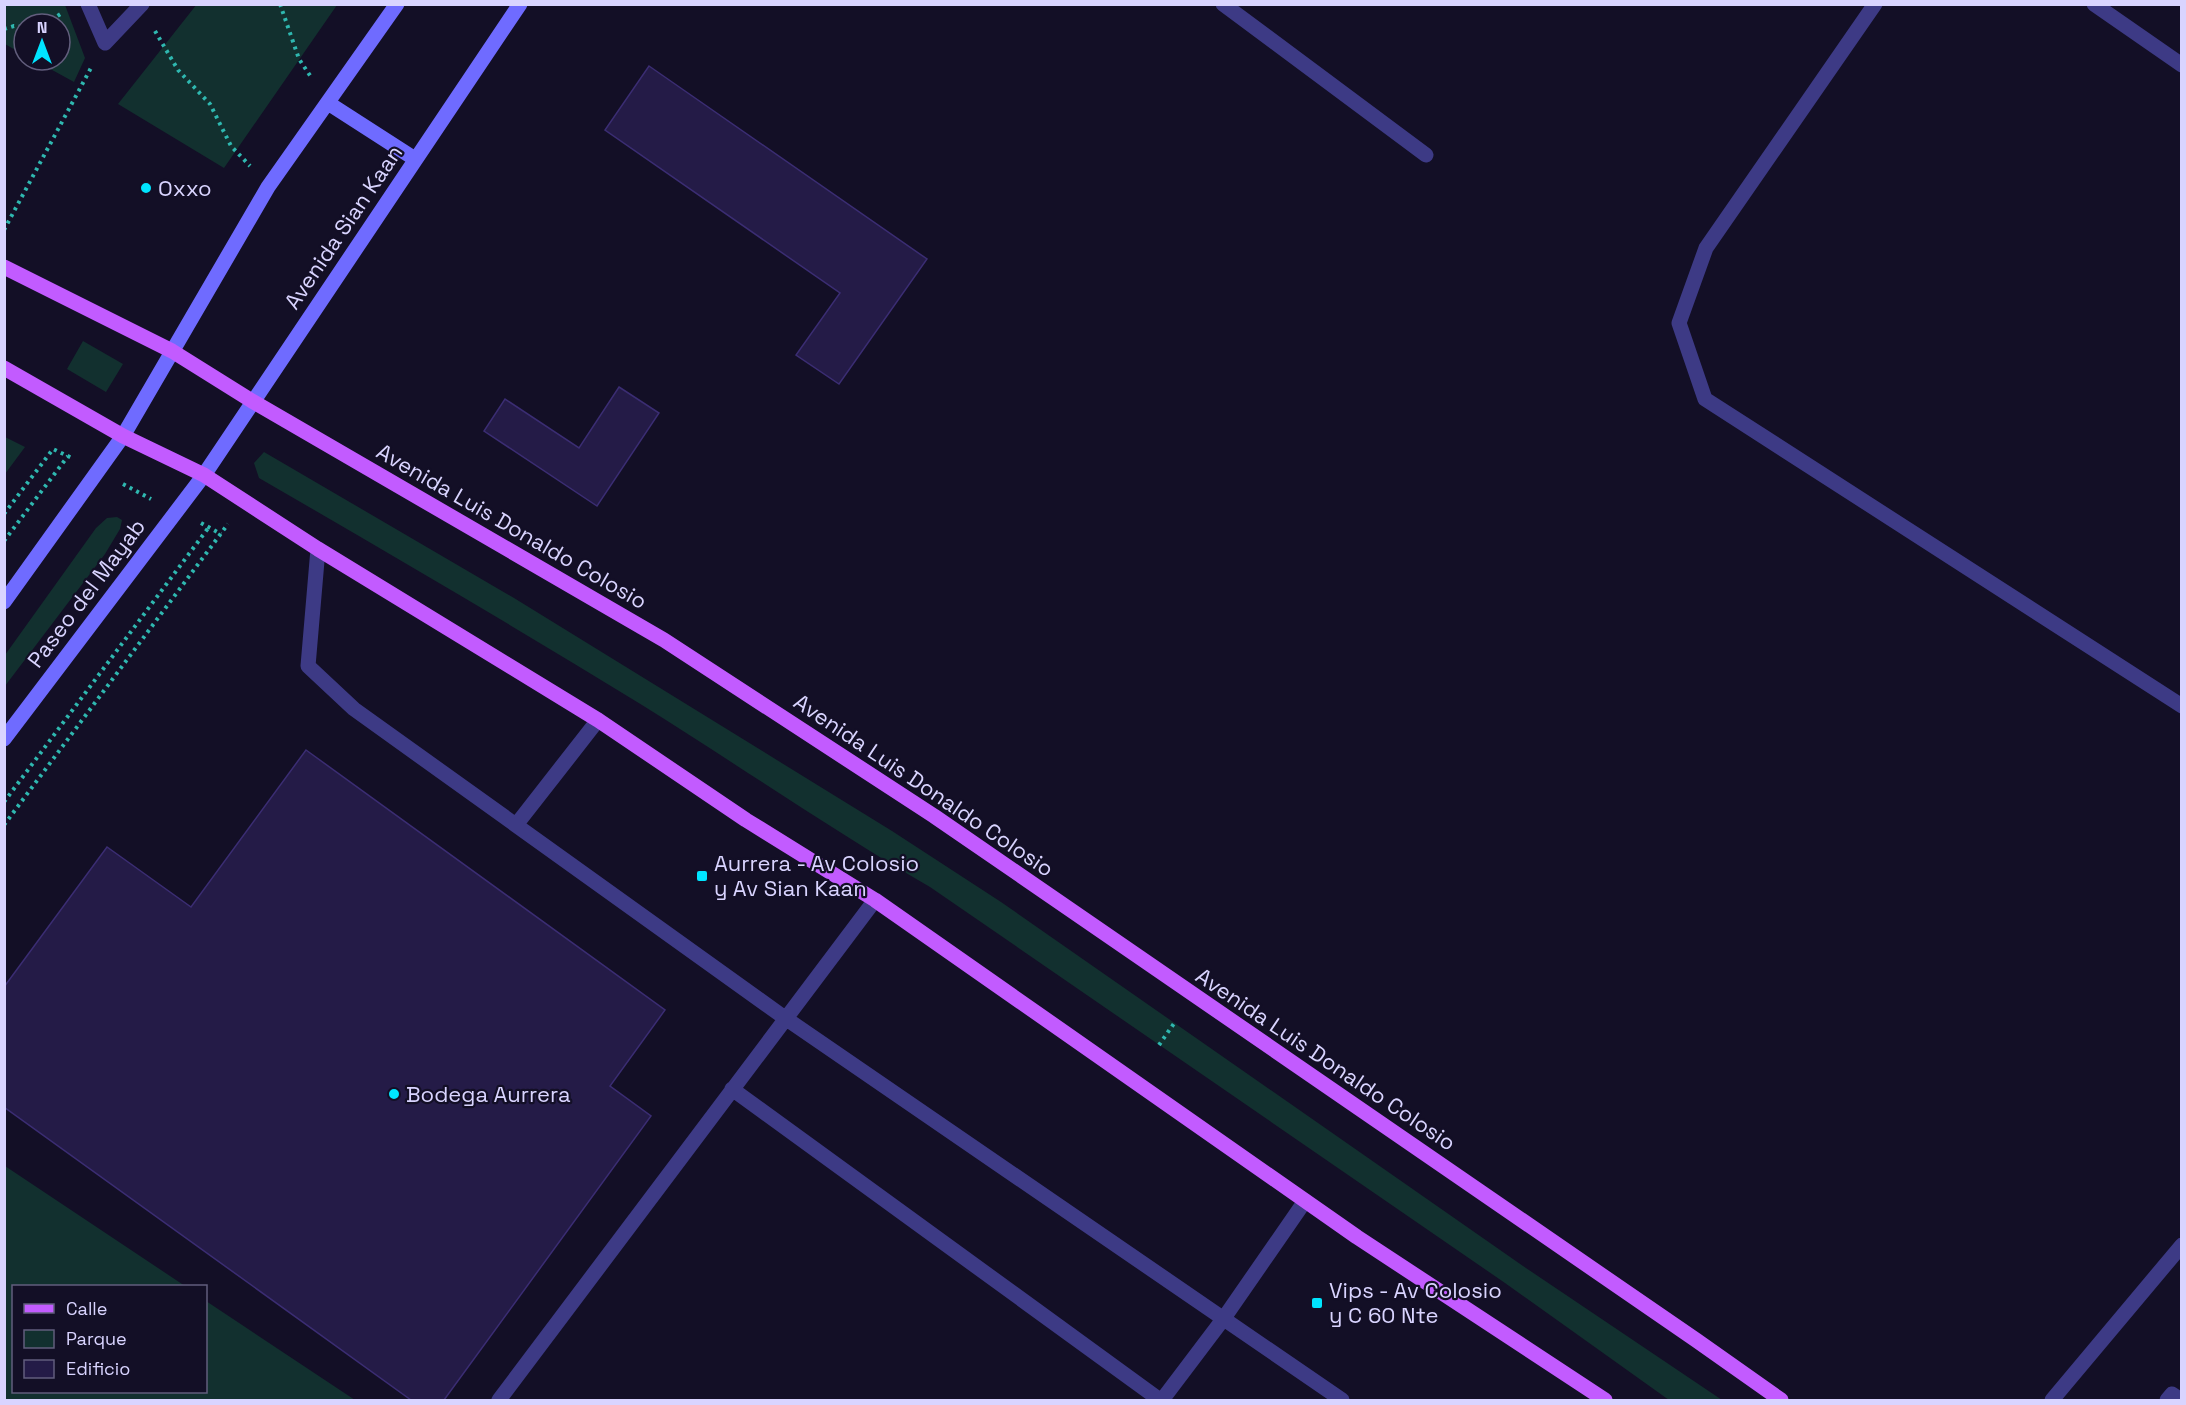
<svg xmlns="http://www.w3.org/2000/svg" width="2186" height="1405" font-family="'Space Grotesk',sans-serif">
  <rect width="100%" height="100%" fill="#130f26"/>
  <path fill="#12302f" d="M 197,4 L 337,5 L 224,168 L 118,104 Z
    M 4,5 L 65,5 L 85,58 L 74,82 L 34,60 L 60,60 L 60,24 L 24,24 L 24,55 L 5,44 Z
    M 83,341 L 123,364 L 106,392 L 67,369 Z
    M 5,437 L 25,447 L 5,474 Z
    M 264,452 L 514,598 L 892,831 L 1001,902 L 1523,1266 L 1722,1400 L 1669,1400 L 1505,1283 L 930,887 C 832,830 738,765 642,705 C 515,627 387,552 259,478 L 254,463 Z
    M 117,517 L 122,520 L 120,529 L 105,554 L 5,686 L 5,655 L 96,528 L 107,518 Z
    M 5,1166 L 185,1286 L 14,1286 L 14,1392 L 206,1392 L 206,1301 L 355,1400 L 5,1400 Z"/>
  <path fill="#241b47" stroke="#3b2d73" stroke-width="1.5" d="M 649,66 L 927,259 L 839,384 L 796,355 L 840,293 L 605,130 Z
    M 619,387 L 659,413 L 597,506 L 484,431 L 505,399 L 579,448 Z
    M 306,750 L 665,1010 L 610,1086 L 651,1116 L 444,1400 L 411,1400 L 4,1107 L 4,987 L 107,847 L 191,907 Z"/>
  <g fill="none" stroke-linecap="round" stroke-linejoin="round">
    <path stroke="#2fb8b0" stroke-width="4" stroke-dasharray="3 4.5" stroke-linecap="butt" d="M 280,4 L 299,59 L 311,77
      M 45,24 L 62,13
      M 4,29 L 14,26 L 24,27
      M 155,31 L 178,70 L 210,104 L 231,146 L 250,166
      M 4,230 L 92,66
      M 123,484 L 151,499
      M 4,514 L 53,449 L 74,459
      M 201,523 L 221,534
      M 4,541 L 68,456
      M 4,802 L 209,527
      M 4,825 L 228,524
      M 1159,1045 L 1175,1022"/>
    <path stroke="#3d3a85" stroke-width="15" d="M 318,549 L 308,666 L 354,709 L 785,1018 L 1342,1400
      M 516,825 L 598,720
      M 732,1089 L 1160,1400
      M 499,1400 L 875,900
      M 1162,1400 L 1224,1318 L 1305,1201
      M 2167,1400 L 2172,1394 L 2181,1400"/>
    <path stroke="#3d3a85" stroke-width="15" d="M 88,4 L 105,43 L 142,4
      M 1223,4 L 1426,155
      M 1875,4 L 1706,248 L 1679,323 L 1705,399 L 2182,706
      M 2094,4 L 2182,65
      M 2052,1400 L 2182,1245"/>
    <path stroke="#6f6bff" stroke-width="15" d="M 328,103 L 415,159
      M 4,602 L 123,436 L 268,187 L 397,4
      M 4,739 L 204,475 L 520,4"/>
    <path stroke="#c25bff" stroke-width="15" d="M 4,267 L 172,351 L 252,401 L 664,640 L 934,816 L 1696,1340 L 1781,1400
      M 4,368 L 123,436 L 204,475 L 318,549 L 598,720 L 746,820 L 875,900 L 1357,1237 L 1605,1400"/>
  </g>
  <g fill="#00e5ff" stroke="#130f26" stroke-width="2">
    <circle cx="146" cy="188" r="6"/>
    <rect x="696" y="870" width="12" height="12" rx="3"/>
    <circle cx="394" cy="1094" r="6"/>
    <rect x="1311" y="1297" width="12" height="12" rx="3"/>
  </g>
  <g text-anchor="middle" stroke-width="4.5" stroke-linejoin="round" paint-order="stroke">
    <g font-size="22" fill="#d9d4ff" stroke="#130f26" text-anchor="start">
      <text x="158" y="196">Oxxo</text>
      <text x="714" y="871">Aurrera - Av Colosio<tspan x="714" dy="25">y Av Sian Kaan</tspan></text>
      <text x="406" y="1102">Bodega Aurrera</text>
      <text x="1329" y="1298">Vips - Av Colosio<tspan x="1329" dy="25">y C 60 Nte</tspan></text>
    </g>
    <g font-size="22" fill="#d9d4ff" stroke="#130f26">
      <text transform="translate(343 227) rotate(-56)" y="8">Avenida Sian Kaan</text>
      <text transform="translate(512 526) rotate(30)" y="8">Avenida Luis Donaldo Colosio</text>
      <text transform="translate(86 593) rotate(-53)" y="8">Paseo del Mayab</text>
      <text transform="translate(924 785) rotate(34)" y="8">Avenida Luis Donaldo Colosio</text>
      <text transform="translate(1326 1059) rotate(34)" y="8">Avenida Luis Donaldo Colosio</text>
    </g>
  </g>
  <rect width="2186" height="1405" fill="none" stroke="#d9d4ff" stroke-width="12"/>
  <rect x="12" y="1285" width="195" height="108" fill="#130f26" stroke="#625e7d" stroke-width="1.5"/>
  <rect x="24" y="1304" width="30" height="9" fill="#c25bff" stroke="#625e7d" stroke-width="1.5"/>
  <text x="66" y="1315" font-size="18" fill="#d9d4ff">Calle</text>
  <rect x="24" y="1330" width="30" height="18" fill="#12302f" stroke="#625e7d" stroke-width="1.5"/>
  <text x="66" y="1345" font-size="18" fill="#d9d4ff">Parque</text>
  <rect x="24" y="1360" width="30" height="18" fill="#241b47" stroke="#625e7d" stroke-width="1.5"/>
  <text x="66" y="1375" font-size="18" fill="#d9d4ff">Edificio</text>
  <g transform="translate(42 42)"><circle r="28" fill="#130f26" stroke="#625e7d" stroke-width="1.5"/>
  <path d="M0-4.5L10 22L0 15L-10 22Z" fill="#00e5ff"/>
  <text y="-9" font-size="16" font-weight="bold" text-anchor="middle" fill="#d9d4ff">N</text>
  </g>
</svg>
